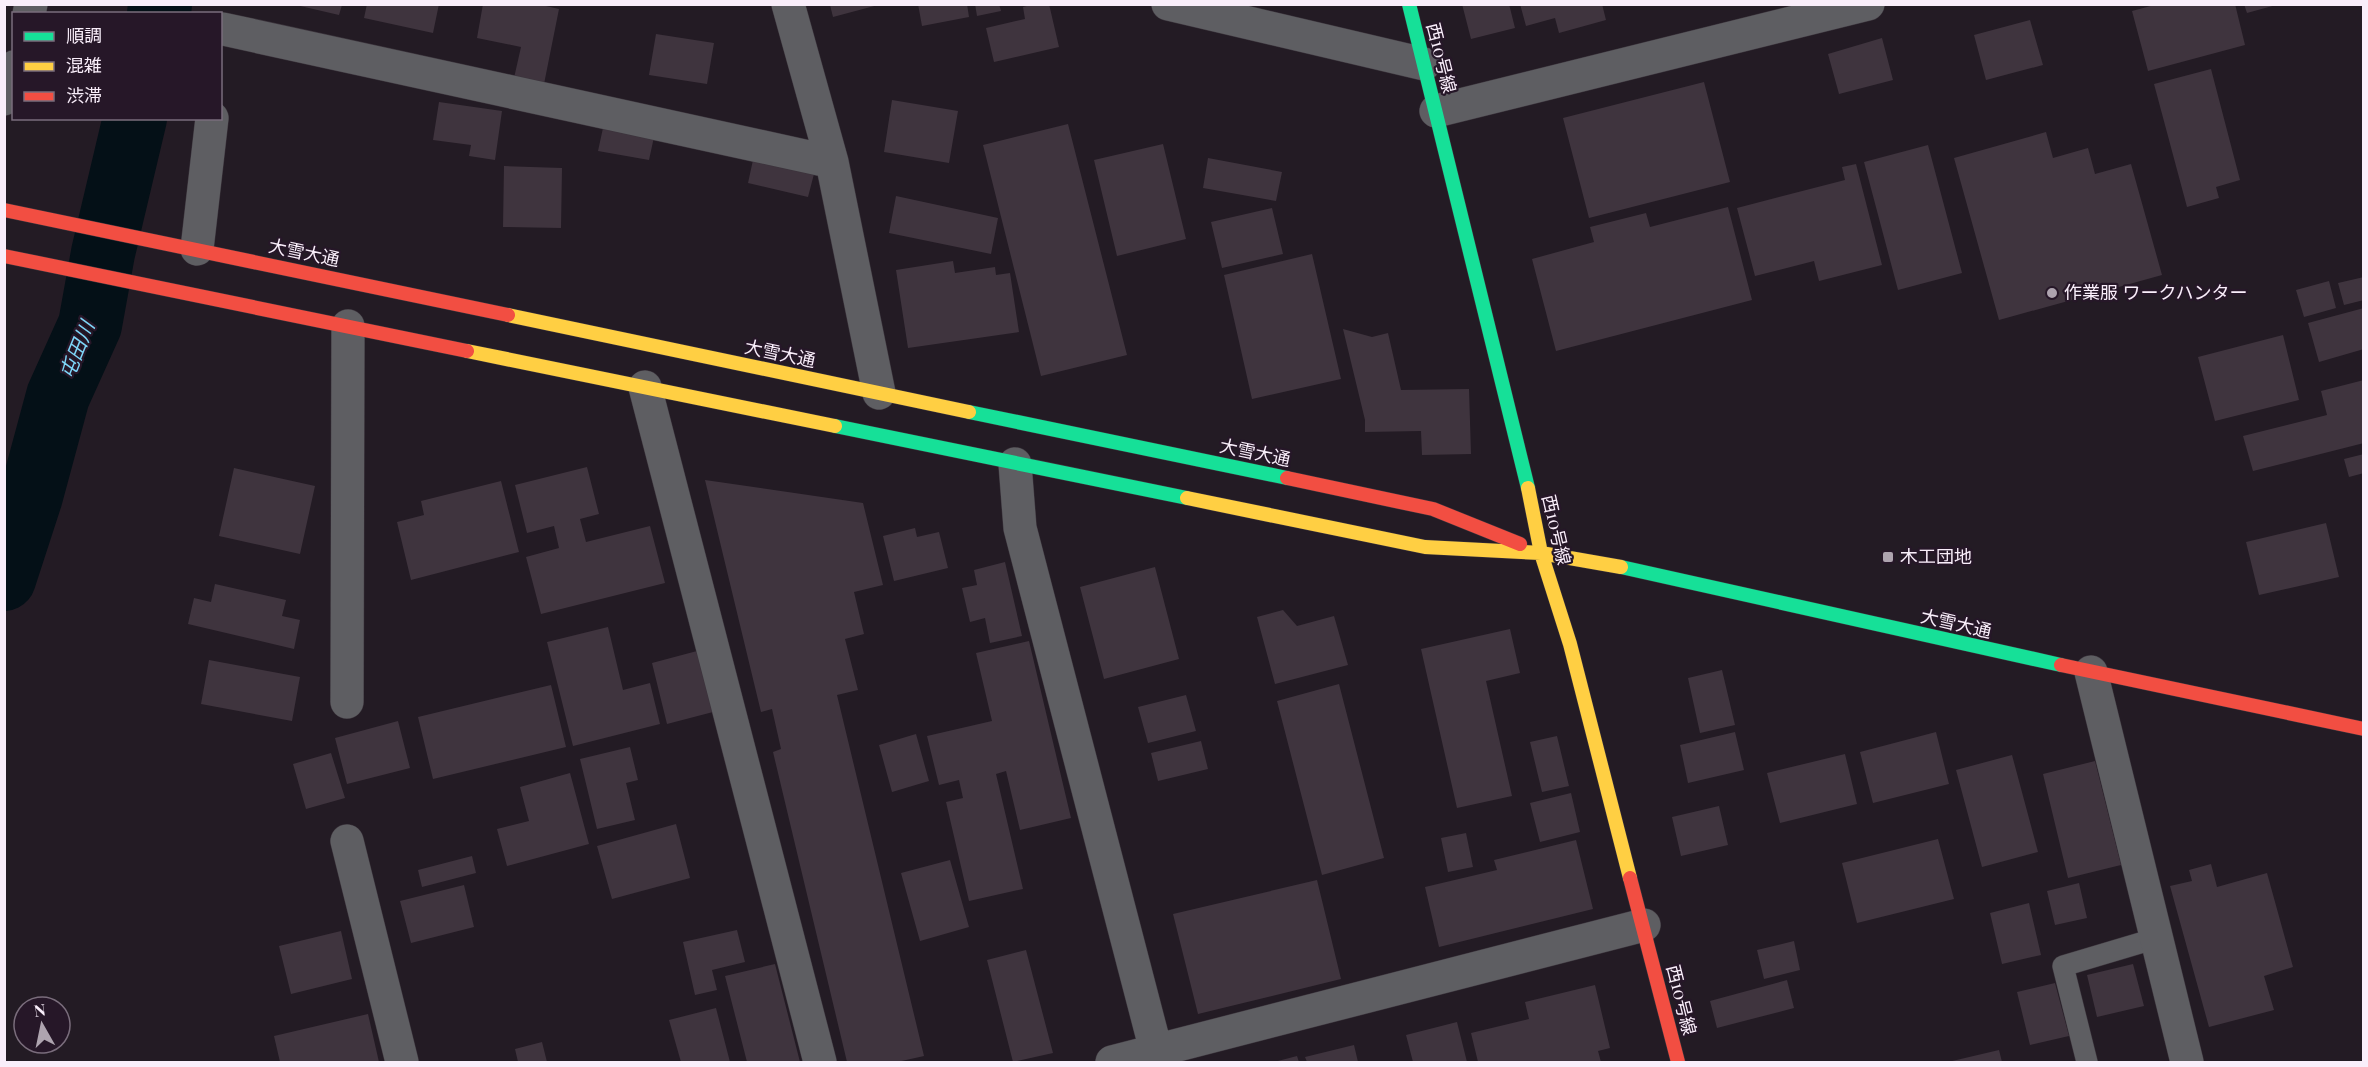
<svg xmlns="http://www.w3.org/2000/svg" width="2368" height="1067" font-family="'Playfair Display','Noto Sans JP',serif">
  <rect width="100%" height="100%" fill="#231b24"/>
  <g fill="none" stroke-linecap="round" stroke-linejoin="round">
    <path stroke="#041017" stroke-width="64" d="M 159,14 L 160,4
      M 4,579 L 31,496 L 58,396 L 90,325 L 103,253 L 135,118"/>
  </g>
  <path fill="#3f343e" d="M 367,4 L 439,4 L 433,33 L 364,18 Z
    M 483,4 L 537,4 L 559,9 L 544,84 L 514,78 L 521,47 L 477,38 Z
    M 918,4 L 967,4 L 969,17 L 922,26 Z
    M 975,4 L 999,4 L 1001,11 L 977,16 Z
    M 1034,4 L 1049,4 L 1059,47 L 994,62 L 986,28 L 1025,19 L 1023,7 Z
    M 1462,4 L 1509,4 L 1515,28 L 1471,39 Z
    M 1520,4 L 1602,4 L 1606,20 L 1559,33 L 1555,18 L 1526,26 Z
    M 2158,4 L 2235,4 L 2245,45 L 2148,71 L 2132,11 Z
    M 2244,4 L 2276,4 L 2276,5 L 2247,13 Z
    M 296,5 L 342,5 L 339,15 Z
    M 830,5 L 878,5 L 833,17 Z
    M 2030,20 L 2043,65 L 1986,80 L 1974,35 Z
    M 656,34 L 714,43 L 707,84 L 649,75 Z
    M 1882,38 L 1893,80 L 1839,94 L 1828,54 Z
    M 2211,69 L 2240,180 L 2216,187 L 2219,198 L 2187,207 L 2154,84 Z
    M 1704,82 L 1730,182 L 1589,218 L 1563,118 Z
    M 892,100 L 958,111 L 949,163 L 884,152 Z
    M 439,102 L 502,111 L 495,160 L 469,156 L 471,145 L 433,140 Z
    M 1068,124 L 1127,355 L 1041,376 L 983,145 Z
    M 603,128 L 654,137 L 649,160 L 598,151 Z
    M 2046,132 L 2053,158 L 2088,148 L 2095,174 L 2131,164 L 2162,275 L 1999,320 L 1954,158 Z
    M 1163,144 L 1186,239 L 1117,256 L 1094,160 Z
    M 1928,145 L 1962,273 L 1898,290 L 1864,162 Z
    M 1208,158 L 1282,172 L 1276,201 L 1203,188 Z
    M 753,160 L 814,174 L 808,197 L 748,183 Z
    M 1856,164 L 1882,265 L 1819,281 L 1814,261 L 1755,276 L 1737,208 L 1845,180 L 1842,167 Z
    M 504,166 L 562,168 L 561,228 L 503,227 Z
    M 896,196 L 998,218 L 991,254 L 889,233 Z
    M 1728,207 L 1752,300 L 1556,351 L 1532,259 L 1594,242 L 1590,227 L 1646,213 L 1650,227 Z
    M 1272,208 L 1283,254 L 1222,268 L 1211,222 Z
    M 1312,254 L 1341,379 L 1252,399 L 1224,275 Z
    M 953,261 L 955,273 L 995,267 L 996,275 L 1010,273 L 1019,332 L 908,348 L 896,270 Z
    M 2364,277 L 2364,300 L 2344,305 L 2338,283 Z
    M 2329,281 L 2336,308 L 2304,317 L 2296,290 Z
    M 2364,308 L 2364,349 L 2319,362 L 2308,323 Z
    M 1343,329 L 1372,337 L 1388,333 L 1401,390 L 1469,389 L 1471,454 L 1422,455 L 1421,431 L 1365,432 L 1365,420 Z
    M 2283,335 L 2299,400 L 2215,421 L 2198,357 Z
    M 2364,380 L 2364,443 L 2253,471 L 2243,436 L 2327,415 L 2321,391 Z
    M 2364,454 L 2364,473 L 2349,477 L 2344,459 Z
    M 587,467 L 599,514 L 580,519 L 586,542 L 650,526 L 665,583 L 541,614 L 526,557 L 559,548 L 554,526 L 527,533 L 515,485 Z
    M 234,468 L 315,486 L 300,554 L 219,536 Z
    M 705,480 L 863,503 L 883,585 L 854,592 L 864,634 L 845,639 L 858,690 L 837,695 L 924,1056 L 897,1062 L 847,1062 L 773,752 L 781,749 L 772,709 L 761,712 Z
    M 501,481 L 519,552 L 411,580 L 397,522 L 424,515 L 421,501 Z
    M 2326,523 L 2339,577 L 2259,595 L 2246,542 Z
    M 915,528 L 917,537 L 939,532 L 948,568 L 894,581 L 883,536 Z
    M 1005,562 L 1022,636 L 990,643 L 985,618 L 970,622 L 962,588 L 977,585 L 974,570 Z
    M 1155,567 L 1179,659 L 1104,679 L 1080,587 Z
    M 215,584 L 286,600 L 282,616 L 300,620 L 294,649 L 188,624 L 194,598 L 211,602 Z
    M 1283,610 L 1297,626 L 1334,616 L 1348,665 L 1275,684 L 1257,617 Z
    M 608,627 L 623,690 L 650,683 L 660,724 L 573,746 L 547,642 Z
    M 1510,629 L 1520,673 L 1486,681 L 1512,796 L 1457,808 L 1421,649 Z
    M 1029,641 L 1071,818 L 1020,830 L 1006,771 L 996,774 L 1023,889 L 969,901 L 946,802 L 963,798 L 959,780 L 939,785 L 927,736 L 992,721 L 976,653 Z
    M 697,651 L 713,712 L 667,724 L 652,663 Z
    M 209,660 L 300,677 L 292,721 L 201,704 Z
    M 1722,670 L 1735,725 L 1700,733 L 1688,678 Z
    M 1339,684 L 1384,858 L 1322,875 L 1277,701 Z
    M 551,685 L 566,747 L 433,779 L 418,717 Z
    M 1186,695 L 1196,731 L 1148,743 L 1138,707 Z
    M 398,721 L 410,768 L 347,784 L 335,738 Z
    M 1735,732 L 1744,770 L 1688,783 L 1680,745 Z
    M 1936,732 L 1949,784 L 1873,803 L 1860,752 Z
    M 916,734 L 929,781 L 892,792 L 879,745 Z
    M 1557,736 L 1569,786 L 1542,792 L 1530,742 Z
    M 1201,741 L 1208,769 L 1158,781 L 1151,753 Z
    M 630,747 L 638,780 L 626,783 L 635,820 L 597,829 L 580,759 Z
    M 331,753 L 345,798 L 306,809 L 293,764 Z
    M 1845,754 L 1857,804 L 1780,823 L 1767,773 Z
    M 2012,755 L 2038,852 L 1982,867 L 1956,770 Z
    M 2095,761 L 2121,865 L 2068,878 L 2043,774 Z
    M 570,773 L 589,844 L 507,866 L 497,829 L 529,821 L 520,787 Z
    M 1571,793 L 1580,832 L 1540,842 L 1530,803 Z
    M 1719,806 L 1728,845 L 1681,856 L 1672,817 Z
    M 676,824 L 690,878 L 612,899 L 597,846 Z
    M 1466,833 L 1473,867 L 1448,872 L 1441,838 Z
    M 1938,839 L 1954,899 L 1857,923 L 1842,863 Z
    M 1576,840 L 1593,909 L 1439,947 L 1425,887 L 1497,870 L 1494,860 Z
    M 472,856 L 476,873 L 422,887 L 418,870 Z
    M 950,860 L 969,927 L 920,941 L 901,873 Z
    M 2211,864 L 2217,887 L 2267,873 L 2293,967 L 2264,976 L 2274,1010 L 2209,1027 L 2170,886 L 2192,881 L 2189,870 Z
    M 1317,880 L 1341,979 L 1198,1014 L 1173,914 Z
    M 2079,883 L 2087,918 L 2055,925 L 2047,891 Z
    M 464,885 L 474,927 L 411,943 L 400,901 Z
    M 2029,903 L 2041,955 L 2002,964 L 1990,913 Z
    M 737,930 L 745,962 L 712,970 L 717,990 L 695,995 L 683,942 Z
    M 341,931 L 352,979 L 291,994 L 279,946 Z
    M 1794,941 L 1800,970 L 1764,979 L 1757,950 Z
    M 1026,950 L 1053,1053 L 1013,1062 L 987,960 Z
    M 775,964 L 800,1062 L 747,1062 L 725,976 Z
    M 2133,964 L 2144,1006 L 2097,1017 L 2087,975 Z
    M 1787,980 L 1794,1008 L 1717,1028 L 1710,1001 Z
    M 2055,983 L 2069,1036 L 2030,1045 L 2017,992 Z
    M 1595,985 L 1610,1048 L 1598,1051 L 1601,1062 L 1478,1062 L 1471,1033 L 1529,1019 L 1525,1002 Z
    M 716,1008 L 730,1062 L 681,1062 L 669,1020 Z
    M 368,1014 L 379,1062 L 280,1062 L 274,1036 Z
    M 1457,1022 L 1467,1062 L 1413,1062 L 1406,1035 Z
    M 542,1042 L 547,1062 L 518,1062 L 515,1049 Z
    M 1354,1045 L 1358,1062 L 1307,1062 L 1305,1057 Z
    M 1999,1050 L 2002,1062 L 1948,1062 Z
    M 1297,1056 L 1299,1062 L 1274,1062 Z"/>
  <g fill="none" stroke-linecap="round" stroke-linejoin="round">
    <defs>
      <path id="lane" d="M 2087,1062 L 2063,966 L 2157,938"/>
      <path id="street" d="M 788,4 L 832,162 L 879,393
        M 1168,4 L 1424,64
        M 29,14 L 31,4
        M 223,29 L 832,162
        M 4,99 L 14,67
        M 1436,111 L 1868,4
        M 197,249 L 212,118
        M 645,387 L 820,1062
        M 1015,464 L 1020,528 L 1159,1062
        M 2091,672 L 2187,1062
        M 347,702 L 348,326
        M 347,841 L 402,1062
        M 1112,1062 L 1644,925"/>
      <path id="fast" d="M 1409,4 L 1528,488
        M 969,412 L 1287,478
        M 835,426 L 1187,498
        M 1621,567 L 2061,665"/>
      <path id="slow" d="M 508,315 L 969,412
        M 467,351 L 835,426
        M 1528,488 L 1541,553 L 1570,644 L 1630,878
        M 1187,498 L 1425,547 L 1541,553 L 1621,567"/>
      <path id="jam" d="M 4,210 L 508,315
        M 4,256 L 467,351
        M 1287,478 L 1433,509 L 1520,544
        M 2061,665 L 2364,729
        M 1630,878 L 1678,1062"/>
    </defs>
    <use href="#lane" stroke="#3c353d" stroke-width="22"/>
    <use href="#street" stroke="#3c353d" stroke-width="34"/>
    <use href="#fast" stroke="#3c353d" stroke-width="15"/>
    <use href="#slow" stroke="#3c353d" stroke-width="15"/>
    <use href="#jam" stroke="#3c353d" stroke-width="15"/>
    <use href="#lane" stroke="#5e5e62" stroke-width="21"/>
    <use href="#street" stroke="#5e5e62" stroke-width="33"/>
    <use href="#fast" stroke="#16e098" stroke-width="14"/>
    <use href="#slow" stroke="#ffcf43" stroke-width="14"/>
    <use href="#jam" stroke="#f24e42" stroke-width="14"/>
  </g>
  <g fill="#aea4af" stroke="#261728" stroke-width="2">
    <circle cx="2052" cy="293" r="6"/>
    <rect x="1882" y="551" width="12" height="12" rx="3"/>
  </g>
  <g text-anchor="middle" stroke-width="4.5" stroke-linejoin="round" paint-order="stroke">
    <g font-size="18" fill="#f9eefa" stroke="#261728">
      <text transform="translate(1441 58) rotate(76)" y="6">西10号線</text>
      <text transform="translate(304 253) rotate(12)" y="6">大雪大通</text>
      <text transform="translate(780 354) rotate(12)" y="6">大雪大通</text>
      <text transform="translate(1255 453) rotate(12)" y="6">大雪大通</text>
      <text transform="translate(1556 530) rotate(77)" y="6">西10号線</text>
      <text transform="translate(1956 624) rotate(13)" y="6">大雪大通</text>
      <text transform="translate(1681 1000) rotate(76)" y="6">西10号線</text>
    </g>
    <g font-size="18" fill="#f9eefa" stroke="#261728" text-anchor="start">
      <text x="2064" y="299">作業服 ワークハンター</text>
      <text x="1900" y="563">木工団地</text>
    </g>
    <g font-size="20" font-style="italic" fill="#7ed6f8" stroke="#261728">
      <text transform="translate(77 350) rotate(-68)" y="7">屯田川</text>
    </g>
  </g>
  <rect width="2368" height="1067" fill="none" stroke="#f9eefa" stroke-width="12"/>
  <rect x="12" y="12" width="210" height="108" fill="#261728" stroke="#7a6d7c" stroke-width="1.5"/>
  <rect x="24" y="32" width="30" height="9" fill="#16e098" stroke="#7a6d7c" stroke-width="1.5"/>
  <text x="66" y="42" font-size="18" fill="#f9eefa">順調</text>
  <rect x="24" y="62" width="30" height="9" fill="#ffcf43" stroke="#7a6d7c" stroke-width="1.5"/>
  <text x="66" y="72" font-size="18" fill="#f9eefa">混雑</text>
  <rect x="24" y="92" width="30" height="9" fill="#f24e42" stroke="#7a6d7c" stroke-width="1.5"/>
  <text x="66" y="102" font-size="18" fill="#f9eefa">渋滞</text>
  <g transform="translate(42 1025) rotate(351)"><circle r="28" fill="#261728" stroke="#7a6d7c" stroke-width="1.5"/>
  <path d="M0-4.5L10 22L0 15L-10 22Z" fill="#aea4af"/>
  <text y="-9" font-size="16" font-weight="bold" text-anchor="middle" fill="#f9eefa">N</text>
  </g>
</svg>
